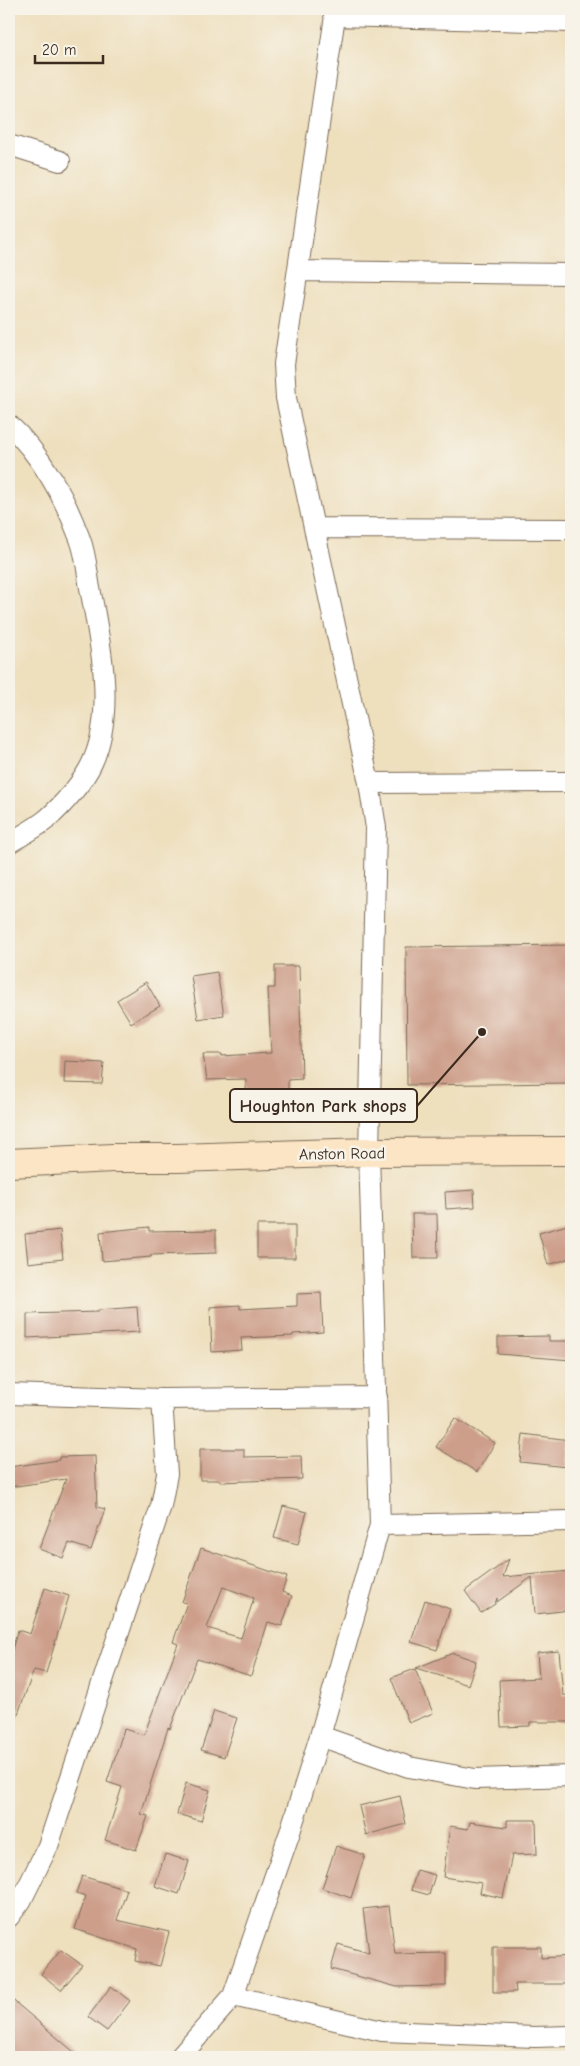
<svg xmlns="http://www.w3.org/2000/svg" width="580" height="2066" font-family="'Comic Neue',sans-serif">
  <rect width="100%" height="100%" fill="#f7f3e8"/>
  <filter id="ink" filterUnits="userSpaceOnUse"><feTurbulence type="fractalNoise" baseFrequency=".02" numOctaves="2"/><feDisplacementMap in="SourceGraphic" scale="10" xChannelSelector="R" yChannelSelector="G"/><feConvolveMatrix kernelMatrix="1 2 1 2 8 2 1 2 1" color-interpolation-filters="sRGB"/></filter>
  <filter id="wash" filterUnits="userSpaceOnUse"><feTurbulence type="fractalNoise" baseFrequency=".0096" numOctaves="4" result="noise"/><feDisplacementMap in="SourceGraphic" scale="20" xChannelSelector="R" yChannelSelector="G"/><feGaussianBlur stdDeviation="1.12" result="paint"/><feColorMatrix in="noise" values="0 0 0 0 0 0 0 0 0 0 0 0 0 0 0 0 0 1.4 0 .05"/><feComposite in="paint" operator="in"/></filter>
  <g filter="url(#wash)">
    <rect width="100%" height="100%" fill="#eedfbd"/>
    <g id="blocks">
      <path fill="#cd9f8b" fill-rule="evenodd" d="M 571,945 L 571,1083 L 407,1085 L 406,947 Z
        M 275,966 L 299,966 L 302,1079 L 288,1080 L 288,1091 L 246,1093 L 246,1079 L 207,1080 L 203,1054 L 222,1054 L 222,1056 L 271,1053 L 268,988 L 275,988 Z
        M 217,972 L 224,1015 L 198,1019 L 191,976 Z
        M 146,982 L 160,1006 L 131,1023 L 117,1000 Z
        M 65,1061 L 104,1063 L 102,1084 L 64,1083 Z
        M 474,1190 L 475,1207 L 446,1209 L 445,1192 Z
        M 412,1214 L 437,1214 L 438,1258 L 413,1258 Z
        M 571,1224 L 571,1258 L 548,1265 L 539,1233 Z
        M 257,1225 L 295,1225 L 295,1258 L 257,1258 Z
        M 149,1227 L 149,1231 L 216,1230 L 216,1253 L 151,1255 L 151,1257 L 102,1261 L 100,1232 Z
        M 60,1230 L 63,1259 L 28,1263 L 25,1234 Z
        M 321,1293 L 323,1332 L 293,1334 L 293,1336 L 241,1338 L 242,1350 L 212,1352 L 210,1307 L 240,1305 L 240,1309 L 297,1306 L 297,1294 Z
        M 137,1307 L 139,1332 L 27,1338 L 27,1314 L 98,1312 L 98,1310 Z
        M 549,1336 L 549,1341 L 571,1341 L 571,1360 L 498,1354 L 498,1337 Z
        M 455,1418 L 495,1443 L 477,1472 L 436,1447 Z
        M 523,1434 L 570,1440 L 567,1467 L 520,1462 Z
        M 200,1449 L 244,1449 L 244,1457 L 301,1456 L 302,1479 L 220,1482 L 220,1480 L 200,1480 Z
        M 95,1456 L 97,1507 L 105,1509 L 91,1550 L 69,1543 L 63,1558 L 39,1549 L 66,1479 L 9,1487 L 9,1467 L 59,1460 L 59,1457 Z
        M 283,1506 L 307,1512 L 298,1544 L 274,1538 Z
        M 201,1548 L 287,1577 L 282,1592 L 292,1596 L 282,1626 L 268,1622 L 251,1676 L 197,1659 L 170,1729 L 168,1728 L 141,1814 L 148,1816 L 136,1850 L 105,1840 L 122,1787 L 107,1782 L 124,1729 L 144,1735 L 178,1644 L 173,1642 L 187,1603 L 182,1602 ZM 223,1587 L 254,1598 L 241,1638 L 207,1628 Z
        M 509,1559 L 503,1577 L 571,1571 L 571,1610 L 535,1614 L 532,1577 L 497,1602 L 497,1598 L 495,1604 L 481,1613 L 465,1591 Z
        M 45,1588 L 69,1596 L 46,1673 L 34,1670 L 11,1733 L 9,1733 L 9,1659 L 18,1630 L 30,1634 Z
        M 425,1600 L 450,1609 L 437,1650 L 411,1642 Z
        M 559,1651 L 563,1695 L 571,1695 L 571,1722 L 530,1722 L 530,1726 L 501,1727 L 499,1680 L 539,1678 L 537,1653 Z
        M 453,1653 L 476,1661 L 468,1685 L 416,1668 Z
        M 415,1669 L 433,1713 L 409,1723 L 391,1678 Z
        M 214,1711 L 237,1718 L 224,1757 L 201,1750 Z
        M 186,1783 L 210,1790 L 201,1821 L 177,1814 Z
        M 400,1796 L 406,1824 L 366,1835 L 359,1806 Z
        M 507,1820 L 536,1820 L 537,1854 L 512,1855 L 503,1898 L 480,1893 L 482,1883 L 443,1877 L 450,1826 L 468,1829 L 470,1822 L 507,1827 Z
        M 336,1846 L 365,1855 L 351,1898 L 322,1888 Z
        M 165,1854 L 189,1861 L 179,1894 L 155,1886 Z
        M 417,1870 L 435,1875 L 429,1895 L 411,1890 Z
        M 82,1876 L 127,1890 L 117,1920 L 169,1932 L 160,1966 L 135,1961 L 137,1949 L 75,1929 L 86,1896 L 76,1893 Z
        M 389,1906 L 395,1954 L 446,1953 L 446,1986 L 397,1987 L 331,1969 L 338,1944 L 369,1953 L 363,1909 Z
        M 493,1947 L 541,1947 L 541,1958 L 571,1956 L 571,1984 L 515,1984 L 516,1992 L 493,1992 Z
        M 61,1950 L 82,1965 L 61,1990 L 41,1974 Z
        M 111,1986 L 130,2001 L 107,2031 L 88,2017 Z
        M 9,1997 L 80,2057 L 18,2057 L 9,2049 Z"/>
    </g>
  </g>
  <g filter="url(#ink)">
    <use href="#blocks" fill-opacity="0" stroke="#7a6956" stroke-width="1"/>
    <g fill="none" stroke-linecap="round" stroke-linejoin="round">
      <defs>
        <path id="minor" d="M 334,16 L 571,22
          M 9,145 L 60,161
          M 298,271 L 571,274
          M 9,425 C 41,454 65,498 80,539 C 86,554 87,572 90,588 C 100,641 116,712 92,763 C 84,781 62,806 47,819 C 36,828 21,836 9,843
          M 314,528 L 571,529
          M 369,783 L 571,782
          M 9,1394 L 162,1399 L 377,1397
          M 380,1525 L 571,1521
          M 320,1736 L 409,1767 L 475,1779 L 571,1776
          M 9,1917 L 21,1901 L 48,1846 L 161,1506 L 167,1474 L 162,1399
          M 233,1996 L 382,2031 L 535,2037 L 571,2036
          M 180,2057 L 233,1996 L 290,1832 L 320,1736 L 380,1525 L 369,1152 L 376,828 L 369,783 L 286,398 L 284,364 L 336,9"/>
        <path id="secondary" d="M 9,1163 L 113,1158 L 178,1158 L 369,1152 L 571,1151"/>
      </defs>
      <use href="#minor" stroke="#7a6956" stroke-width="22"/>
      <use href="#secondary" stroke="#7a6956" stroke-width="30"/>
      <use href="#minor" stroke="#fff" stroke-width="20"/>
      <use href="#secondary" stroke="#fce5c4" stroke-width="28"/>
    </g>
  </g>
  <g text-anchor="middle" stroke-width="5" stroke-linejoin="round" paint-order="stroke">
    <g font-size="16" fill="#3b2a1e" stroke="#f7f3e8">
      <text transform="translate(342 1153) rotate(-1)" y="6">Anston Road</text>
    </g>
  </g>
  <path fill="none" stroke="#3b2a1e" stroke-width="2" d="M482 1032L417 1106"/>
  <circle fill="#3b2a1e" stroke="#f7f3e8" stroke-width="2" cx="482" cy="1032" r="5"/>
  <rect fill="#f7f3e8" stroke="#3b2a1e" stroke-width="2" x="230" y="1089" width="187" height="33" rx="5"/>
  <g font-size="18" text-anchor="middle" font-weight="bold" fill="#3b2a1e">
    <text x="323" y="1112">Houghton Park shops</text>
  </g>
  <rect width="580" height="2066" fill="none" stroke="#f7f3e8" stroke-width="30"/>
  <path d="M35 55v8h68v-8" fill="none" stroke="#3b2a1e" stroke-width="2.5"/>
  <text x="42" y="55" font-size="15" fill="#3b2a1e" stroke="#f7f3e8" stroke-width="4" paint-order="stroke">20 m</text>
</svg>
